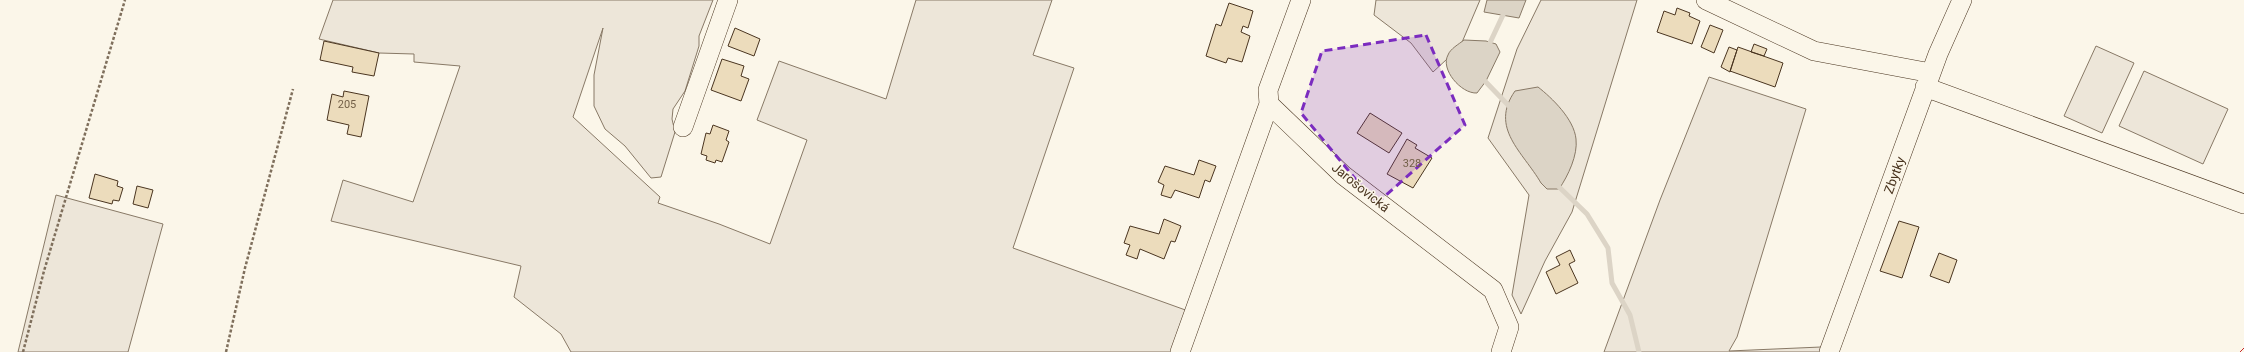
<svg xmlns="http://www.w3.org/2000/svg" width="2244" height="352" font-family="Roboto,sans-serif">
  <rect width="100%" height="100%" fill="#fbf6e9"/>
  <path fill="#ede6d9" stroke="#887966" d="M 333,0 L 713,0 L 699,36 L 699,46 L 685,91 L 673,109 L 672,119 L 675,132 L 661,177 L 651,178 L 625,146 L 605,129 L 594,106 L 594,75 L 603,28 L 573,117 L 660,197 L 658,203 L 719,224 L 770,244 L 807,140 L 757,120 L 779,61 L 886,99 L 916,0 L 1052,0 L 1033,55 L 1074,68 L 1013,248 L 1191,312 L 1176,352 L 571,352 L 561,334 L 514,297 L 521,266 L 331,221 L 343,180 L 413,202 L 460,66 L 414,62 L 414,54 L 379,53 L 319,39 Z
    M 1376,0 L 1480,0 L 1460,47 L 1433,72 L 1411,43 L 1374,15 Z
    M 1541,0 L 1637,0 L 1572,212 L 1545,261 L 1521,314 L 1512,295 L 1529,195 L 1488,138 L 1517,49 Z
    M 2096,46 L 2134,63 L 2102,133 L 2064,116 Z
    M 2144,71 L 2228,109 L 2203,164 L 2119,126 Z
    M 1709,77 L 1806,109 L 1737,337 L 1729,351 L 1821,347 L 1820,352 L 1604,352 L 1660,200 Z
    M 56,195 L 163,224 L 128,352 L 18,352 Z"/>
  <path fill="#dcd4c6" stroke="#887966" d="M 1487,0 L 1526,0 L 1519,18 L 1484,12 Z
    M 1464,40 L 1486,41 L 1496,44 L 1500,52 L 1486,81 L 1477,93 C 1461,94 1440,69 1448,55 C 1450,49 1459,44 1464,40 Z
    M 1538,87 C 1552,98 1574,119 1576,139 C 1578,155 1568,176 1559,189 L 1547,189 L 1541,183 C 1523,152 1489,128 1515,91 Z"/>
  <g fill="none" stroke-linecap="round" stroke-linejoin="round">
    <path stroke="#dcd4c6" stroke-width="5" d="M 1488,47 L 1503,15
      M 1481,77 L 1510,107
      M 1556,184 L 1587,214 L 1608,248 L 1612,283 L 1630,315 L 1639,352"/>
  </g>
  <path fill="#ecdcbc" stroke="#4a3520" d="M 1229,3 L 1253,11 L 1248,28 L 1243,26 L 1241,32 L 1250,36 L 1242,62 L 1228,58 L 1226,63 L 1206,56 L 1216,24 L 1221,26 Z
    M 1677,8 L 1690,13 L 1689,16 L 1700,21 L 1692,44 L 1657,32 L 1664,11 L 1675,15 Z
    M 1710,25 L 1723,30 L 1714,53 L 1701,47 Z
    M 735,28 L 760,39 L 754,56 L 728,46 Z
    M 324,41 L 379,53 L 374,76 L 352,72 L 353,67 L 320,60 Z
    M 1754,44 L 1767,49 L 1764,56 L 1751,52 Z
    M 1729,47 L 1737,50 L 1730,72 L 1721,67 Z
    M 1738,47 L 1783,63 L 1775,87 L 1730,71 Z
    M 722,59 L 744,66 L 741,76 L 749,79 L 741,101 L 711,90 Z
    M 344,91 L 369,96 L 361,137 L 347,134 L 349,125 L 327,120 L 332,94 L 343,97 Z
    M 1370,113 L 1402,133 L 1389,153 L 1357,133 Z
    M 713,125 L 729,131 L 726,140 L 729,142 L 722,162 L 716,160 L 715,163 L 706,160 L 707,156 L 701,154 L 706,133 L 710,134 Z
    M 1407,139 L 1417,145 L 1415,148 L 1432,158 L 1413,188 L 1387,174 Z
    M 1199,160 L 1216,166 L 1210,182 L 1205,180 L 1199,198 L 1175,190 L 1171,198 L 1161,195 L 1164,185 L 1158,182 L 1165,166 L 1194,175 Z
    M 95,174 L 118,181 L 117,186 L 123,188 L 119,201 L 113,200 L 112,204 L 89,198 Z
    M 137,186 L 153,190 L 148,208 L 133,204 Z
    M 1164,219 L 1181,226 L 1175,242 L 1171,241 L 1164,259 L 1140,249 L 1137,259 L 1126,255 L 1130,245 L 1124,243 L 1130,226 L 1159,234 Z
    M 1899,221 L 1919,227 L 1902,278 L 1880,271 Z
    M 1570,250 L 1575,261 L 1569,264 L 1578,283 L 1556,294 L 1546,272 L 1560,265 L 1556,257 Z
    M 1939,253 L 1957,260 L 1949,283 L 1930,276 Z"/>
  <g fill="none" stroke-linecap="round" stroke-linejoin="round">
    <defs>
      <path id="minor" d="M 1301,0 L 1268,90 L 1269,104 L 1343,175 L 1493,290 L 1509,327 L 1501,352
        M 1706,0 L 1814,51 L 1931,73
        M 1925,87 L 2244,204
        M 683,127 L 728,0
        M 1180,352 L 1269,104
        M 1829,352 L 1938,54 L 1962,0"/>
    </defs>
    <use href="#minor" stroke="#4a3520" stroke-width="20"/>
    <path stroke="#7f6f5c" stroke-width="2.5" stroke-dasharray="3 2" stroke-linecap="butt" d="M 23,352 L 44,271 L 125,0
      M 226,352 L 245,268 L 293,89"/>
    <use href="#minor" stroke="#fbf6e9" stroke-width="19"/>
    <path stroke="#c62828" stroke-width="1" stroke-dasharray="14 3 2 3" stroke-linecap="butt" d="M 2240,352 L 2244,348"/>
  </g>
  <path fill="#7b2cbf" fill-opacity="0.2" stroke="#7b2cbf" stroke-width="3" stroke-dasharray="8 5" stroke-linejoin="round" d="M 1426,35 L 1465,125 L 1376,204 L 1301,113 L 1322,51 Z"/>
  <g text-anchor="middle" stroke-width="3" stroke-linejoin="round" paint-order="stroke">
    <g font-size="11" fill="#725f47">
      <text x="347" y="108">205</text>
      <text x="1412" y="167">328</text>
    </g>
    <g font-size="13" fill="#4a3520" stroke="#fbf6e9">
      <text transform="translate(1894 175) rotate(-70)" y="5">Zbytky</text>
      <text transform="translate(1361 187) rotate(39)" y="5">Jarošovická</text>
    </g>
  </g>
</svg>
